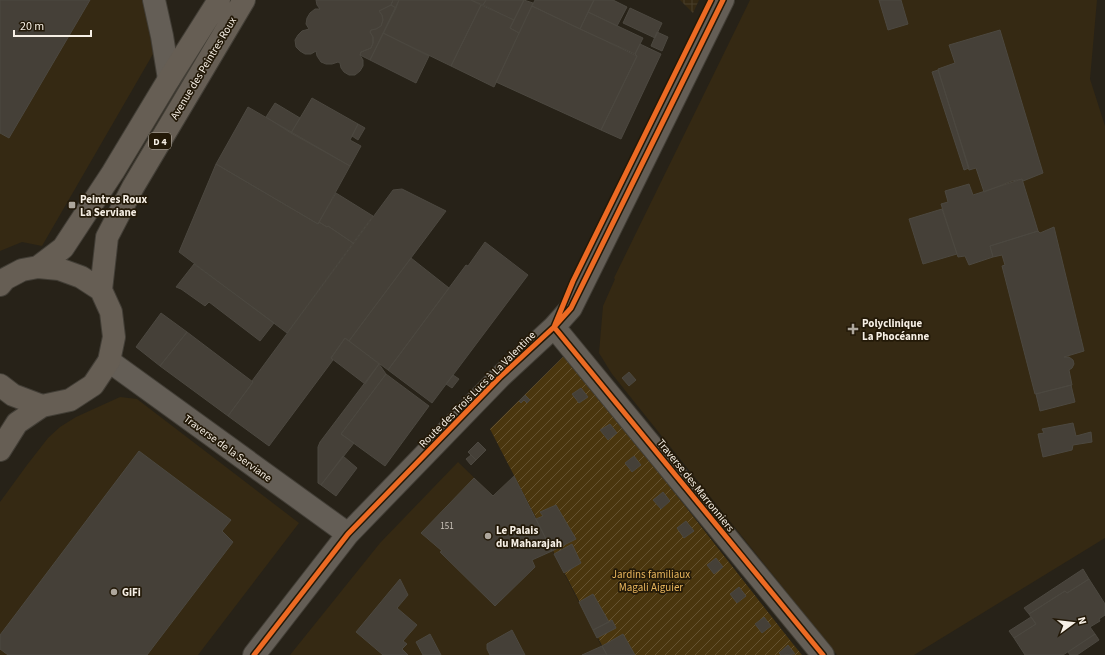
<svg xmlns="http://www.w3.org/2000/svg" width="1105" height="655" font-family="'Source Sans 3',sans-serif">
  <defs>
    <pattern id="industrial-grid" width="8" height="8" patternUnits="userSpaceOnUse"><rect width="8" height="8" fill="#352913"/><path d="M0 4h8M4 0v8" fill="none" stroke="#493e2a"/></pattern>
    <pattern id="garden-furrows" width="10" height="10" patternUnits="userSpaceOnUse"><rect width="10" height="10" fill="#4a360e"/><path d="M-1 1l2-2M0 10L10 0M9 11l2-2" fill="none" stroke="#655331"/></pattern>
  </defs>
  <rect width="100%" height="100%" fill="#272218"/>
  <path fill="#352913" d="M 0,0 L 144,0 L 153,54 L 42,246 L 22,242 L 0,251 Z
    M 750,0 L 1097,0 L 1090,79 L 1105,126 L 1105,538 L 914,655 L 837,655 L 612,374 L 599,353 L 603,306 L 615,279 L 614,278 Z
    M 120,397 L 137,399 L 299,523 L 198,655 L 0,655 L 0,502 L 27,465 L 48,438 L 60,427 L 76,417 Z
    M 458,462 L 493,496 L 514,476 L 606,655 L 290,655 L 380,543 Z"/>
  <path fill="url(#industrial-grid)" d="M 680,0 L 699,0 L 693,13 Z"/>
  <path fill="url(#garden-furrows)" d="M 566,354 L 793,644 L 802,655 L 607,655 L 490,429 Z"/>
  <path fill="#454038" stroke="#4c4840" d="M 0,0 L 90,0 L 9,138 L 0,133 Z
    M 316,0 L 393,0 L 391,5 L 379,11 L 382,15 L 383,20 L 381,26 L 376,29 L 371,30 L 370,32 L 373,37 L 373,43 L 371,48 L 361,52 L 360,55 L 363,60 L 363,66 L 360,71 L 355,75 L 349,75 L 344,72 L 341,68 L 340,63 L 338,62 L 332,64 L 326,64 L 321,62 L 317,56 L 316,51 L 311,54 L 305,54 L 300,51 L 296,47 L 295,40 L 298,35 L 302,31 L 309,29 L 306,24 L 307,18 L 310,13 L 315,9 L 320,9 L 317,5 Z
    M 393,0 L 399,0 L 396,8 L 391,5 Z
    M 399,0 L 471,0 L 481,5 L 451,66 L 383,33 Z
    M 471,0 L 486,0 L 483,5 Z
    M 486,0 L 524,0 L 514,20 L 483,5 Z
    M 524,0 L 533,3 L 519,33 L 510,28 Z
    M 535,0 L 594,0 L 580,29 L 532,6 Z
    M 594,0 L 613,0 L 627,7 L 617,26 L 588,12 Z
    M 879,0 L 901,0 L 908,24 L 888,30 Z
    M 391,5 L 396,8 L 370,60 L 360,55 L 361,52 L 371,48 L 373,43 L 373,37 L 370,32 L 371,30 L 376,29 L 381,26 L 383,20 L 382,15 L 379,11 Z
    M 481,5 L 514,20 L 510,28 L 519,33 L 494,87 L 451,66 Z
    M 532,6 L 637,56 L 601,130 L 496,82 Z
    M 630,8 L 662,23 L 655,38 L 623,23 Z
    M 588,12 L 643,38 L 635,54 L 580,29 Z
    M 1000,30 L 1043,173 L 1023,181 L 1022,179 L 1012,181 L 984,192 L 976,168 L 969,170 L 938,69 L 955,63 L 949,45 Z
    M 657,32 L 668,37 L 662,51 L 651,46 Z
    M 383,33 L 429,56 L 416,83 L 370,60 Z
    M 640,44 L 661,54 L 621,139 L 601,130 L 637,56 L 635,54 Z
    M 938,70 L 969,168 L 964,170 L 932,72 Z
    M 312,98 L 358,124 L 350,140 L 361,146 L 350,166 L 291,133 Z
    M 275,103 L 300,118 L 291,133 L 266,117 Z
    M 248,107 L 350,166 L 318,224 L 216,164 Z
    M 358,124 L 365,128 L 358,140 L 352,136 Z
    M 216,164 L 318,224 L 319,222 L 327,227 L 328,226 L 353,243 L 287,333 L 179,252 Z
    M 1022,179 L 1038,231 L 990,246 L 993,257 L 969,265 L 965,256 L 958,257 L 957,254 L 941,204 L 948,202 L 945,191 L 969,184 L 973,195 Z
    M 402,189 L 446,211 L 349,341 L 345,338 L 331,358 L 333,360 L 269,446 L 228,416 L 253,382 L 252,381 L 393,190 Z
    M 336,193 L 373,216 L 353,243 L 328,226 L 327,227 L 319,222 Z
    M 942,209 L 957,254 L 923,264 L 909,219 Z
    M 1054,227 L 1084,351 L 1064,357 L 1069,357 L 1073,360 L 1074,364 L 1072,368 L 1069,370 L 1072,385 L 1035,394 L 1002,266 L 1005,265 L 1002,255 L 993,257 L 990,246 L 1038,231 L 1040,233 Z
    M 485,242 L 528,275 L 432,403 L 388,370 L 466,265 L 468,266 Z
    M 411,258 L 449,288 L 388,370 L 349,341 Z
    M 194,264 L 274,323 L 260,341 L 209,302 L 205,306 L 181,289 L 176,287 Z
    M 161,313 L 187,332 L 160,366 L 136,347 Z
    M 187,332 L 253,382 L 228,416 L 160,366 Z
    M 345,338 L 379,364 L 365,384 L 331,358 Z
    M 379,364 L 386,374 L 341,434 L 354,443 L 321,485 L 318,483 L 318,447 L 320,442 Z
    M 629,372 L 636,380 L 629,386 L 622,378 Z
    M 386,374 L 429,406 L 385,466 L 341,434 Z
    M 453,375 L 459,379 L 452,388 L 446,384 Z
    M 1071,385 L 1075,402 L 1040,411 L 1036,394 Z
    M 581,388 L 588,397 L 579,403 L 572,394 Z
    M 525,395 L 530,400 L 527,403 L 524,400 L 521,403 L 519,401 Z
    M 1073,423 L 1076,436 L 1091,432 L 1092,442 L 1073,445 L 1072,450 L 1043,457 L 1038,434 L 1044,433 L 1042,429 Z
    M 610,424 L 617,433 L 608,440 L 600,430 Z
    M 478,442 L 486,450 L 476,460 L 468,452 Z
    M 139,451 L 231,520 L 222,531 L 233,542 L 147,655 L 8,655 L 0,649 L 0,635 Z
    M 471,455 L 476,460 L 471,465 L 466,459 Z
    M 343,456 L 357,468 L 336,496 L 321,485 Z
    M 634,456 L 641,465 L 632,472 L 625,463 Z
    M 514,476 L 552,551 L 532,560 L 535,567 L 495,606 L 440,552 L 442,551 L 421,533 L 474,478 L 493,496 Z
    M 663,492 L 670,501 L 661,509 L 653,500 Z
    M 556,505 L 576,539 L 552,551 L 536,519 L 543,516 L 540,512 Z
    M 686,521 L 694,531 L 684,538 L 677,528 Z
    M 572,544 L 581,563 L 564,573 L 554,554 Z
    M 716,558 L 723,567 L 714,574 L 707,565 Z
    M 1083,569 L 1089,579 L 1067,593 L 1065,591 L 1029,614 L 1024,608 Z
    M 400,579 L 408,595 L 397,608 L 417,625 L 403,641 L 407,644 L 402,649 L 408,655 L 383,655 L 356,632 Z
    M 1089,579 L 1105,604 L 1105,615 L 1099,619 L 1100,621 L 1090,627 L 1095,634 L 1063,655 L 1025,655 L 1014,638 L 1036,624 L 1029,614 L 1065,591 L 1067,593 Z
    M 739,587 L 746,596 L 737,603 L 730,594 Z
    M 593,594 L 609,622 L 593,630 L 579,602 Z
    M 764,617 L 771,626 L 762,633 L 755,624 Z
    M 1031,617 L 1036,624 L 1014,638 L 1009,631 Z
    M 612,620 L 616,628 L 597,638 L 593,630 Z
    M 512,630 L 525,655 L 490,655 L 487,649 L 487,644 Z
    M 430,634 L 441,655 L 423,655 L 416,642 Z
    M 623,634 L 635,655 L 607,655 L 602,646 Z
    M 1095,634 L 1099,640 L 1077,655 L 1070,655 L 1068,652 Z
    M 788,645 L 795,654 L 781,655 L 779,653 Z
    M 602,646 L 607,655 L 582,655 Z"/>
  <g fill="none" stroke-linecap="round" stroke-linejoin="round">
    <defs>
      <path id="street" d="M 154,0 L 162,36 L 169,79
        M 554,327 L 823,655
        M 109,361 L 348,534
        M 254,655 L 348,534 L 500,377 L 554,327 L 571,308 L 723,0"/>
      <path id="primary" d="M 38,267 L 63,248 L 113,172 L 169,79 L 219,0
        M 0,285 L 5,279 L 22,270 L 38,267 L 59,269 L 81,277 L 101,290 L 111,312 L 114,337 L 109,361 L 93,385 L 70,400 L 42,406 L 13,395 L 0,385
        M 101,290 L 107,237 L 133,187 L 244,0
        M 0,450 L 17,423 L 42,406"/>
    </defs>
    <use href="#street" stroke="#423e36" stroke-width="24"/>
    <use href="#primary" stroke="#423e36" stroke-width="24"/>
    <use href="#street" stroke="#645e56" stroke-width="22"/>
    <use href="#primary" stroke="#665e54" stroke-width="22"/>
    <defs>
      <path id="cycleway" d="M 711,0 L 573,281 L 554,327 L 823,655
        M 254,655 L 348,534 L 500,377 L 554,327 L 571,308 L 723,0"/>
    </defs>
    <use href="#cycleway" stroke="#231908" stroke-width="8"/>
    <use href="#cycleway" stroke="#ed6a23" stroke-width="5"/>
  </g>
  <g fill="#aea79d" stroke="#231908" stroke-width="1.5">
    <rect x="68" y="201" width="8" height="8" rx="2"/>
    <path d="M851 323h4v4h4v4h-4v4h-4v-4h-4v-4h4z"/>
    <circle cx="488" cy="536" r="4"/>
    <circle cx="114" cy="592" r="4"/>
  </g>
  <g text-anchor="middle" stroke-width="3.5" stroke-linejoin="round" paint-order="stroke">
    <g font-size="9" fill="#cac3ba">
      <text x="447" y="529">151</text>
    </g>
    <rect fill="#231908" stroke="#b7afa3" stroke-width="1" x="149" y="133" width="22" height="16" rx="3"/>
    <g font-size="10" font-weight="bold" fill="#f6efe5">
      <text x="160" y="145">D 4</text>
    </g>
    <g font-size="11" fill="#f6efe5" stroke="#231908">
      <text transform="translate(203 68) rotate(-59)" y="4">Avenue des Peintres Roux</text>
      <text transform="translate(477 389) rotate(-45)" y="4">Route des Trois Lucs à La Valentine</text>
      <text transform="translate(228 448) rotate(36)" y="4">Traverse de la Serviane</text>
      <text transform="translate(696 485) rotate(51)" y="4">Traverse des Marronniers</text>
    </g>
    <g font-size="11" font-weight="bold" fill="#f6efe5" stroke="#231908" text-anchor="start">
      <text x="80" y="203">Peintres Roux<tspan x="80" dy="13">La Serviane</tspan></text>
      <text x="862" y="327">Polyclinique<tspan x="862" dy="13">La Phocéanne</tspan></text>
      <text x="496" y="534">Le Palais<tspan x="496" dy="13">du Maharajah</tspan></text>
      <text x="122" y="596">GiFi</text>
    </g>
    <g font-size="11" fill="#e9b65d" stroke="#231908">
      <text x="651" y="578">Jardins familiaux<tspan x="651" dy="13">Magali Aiguier</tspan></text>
    </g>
  </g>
  <g transform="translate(1073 623) rotate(75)" stroke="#231908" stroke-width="3" paint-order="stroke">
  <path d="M0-3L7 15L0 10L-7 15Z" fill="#f6efe5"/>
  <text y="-6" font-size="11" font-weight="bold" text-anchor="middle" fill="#f6efe5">N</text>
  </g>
  <path d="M14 30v6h77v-6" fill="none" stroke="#f6efe5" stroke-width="2"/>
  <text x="20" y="30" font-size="12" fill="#f6efe5" stroke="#231908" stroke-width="3" paint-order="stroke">20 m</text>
</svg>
